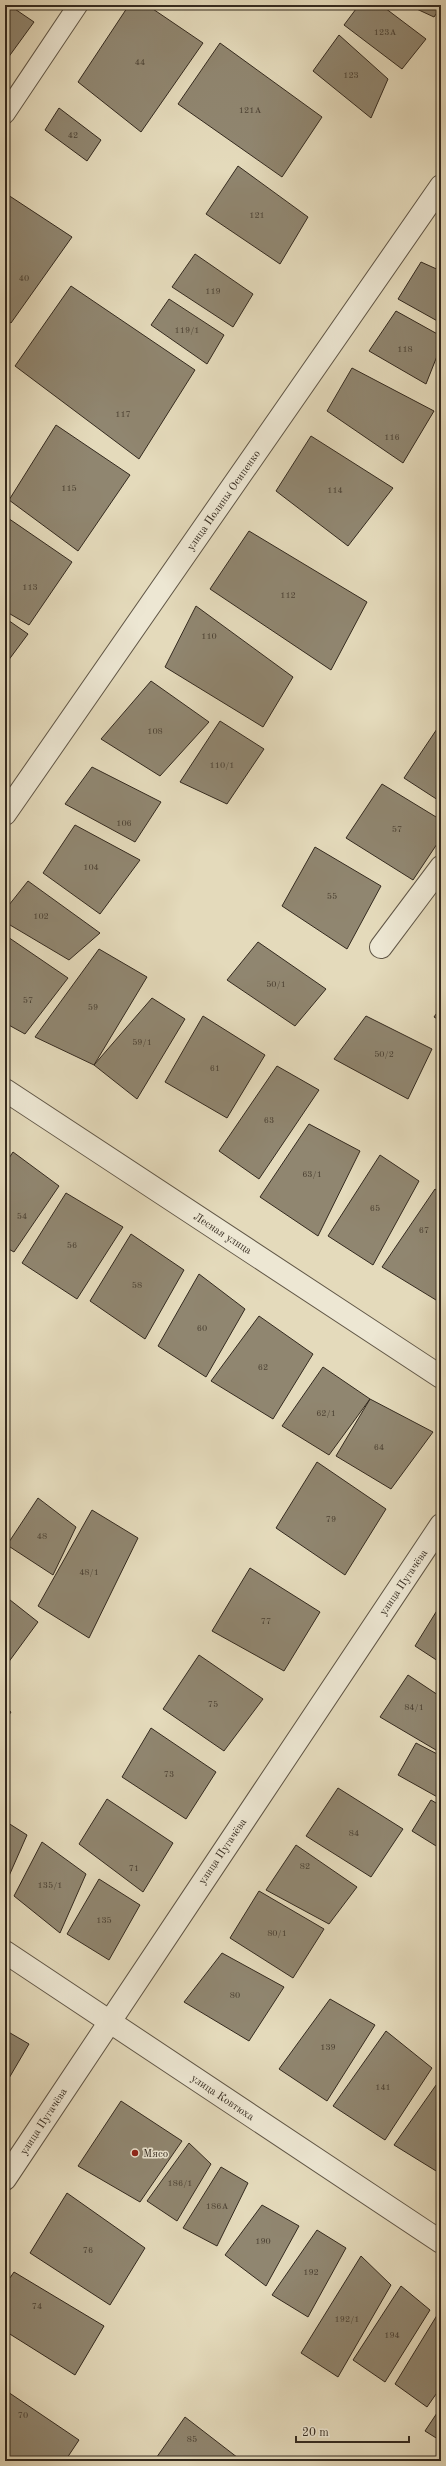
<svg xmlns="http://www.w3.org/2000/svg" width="446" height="2466" font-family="'Old Standard TT',serif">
  <rect width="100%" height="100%" fill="#e4dabb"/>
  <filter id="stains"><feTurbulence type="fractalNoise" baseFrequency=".005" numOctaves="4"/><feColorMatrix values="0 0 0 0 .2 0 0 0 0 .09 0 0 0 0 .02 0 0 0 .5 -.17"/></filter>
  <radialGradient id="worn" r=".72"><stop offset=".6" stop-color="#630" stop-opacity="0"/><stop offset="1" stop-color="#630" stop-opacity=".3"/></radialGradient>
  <path fill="#908670" stroke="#342a1f" d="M 5,5 L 9,5 L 34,22 L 5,62 Z
    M 129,5 L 147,5 L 203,43 L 141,132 L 78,82 Z
    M 359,5 L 381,5 L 426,39 L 402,69 L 344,25 Z
    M 408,5 L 441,5 L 441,7 L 434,17 Z
    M 339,35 L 388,79 L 371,118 L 313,71 Z
    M 220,43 L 322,117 L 282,177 L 178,104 Z
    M 59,108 L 101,140 L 87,161 L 45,130 Z
    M 238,166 L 308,217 L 280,264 L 206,214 Z
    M 5,193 L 72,237 L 11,323 L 5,319 Z
    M 195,254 L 253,294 L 233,327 L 172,287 Z
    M 421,262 L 441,271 L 441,323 L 398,299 Z
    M 71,286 L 195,370 L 139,459 L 15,366 Z
    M 169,299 L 224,335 L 207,364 L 151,325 Z
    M 396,311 L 441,336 L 441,346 L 426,384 L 369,351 Z
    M 352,368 L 434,411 L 403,463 L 327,411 Z
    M 56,425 L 130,475 L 78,551 L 9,500 Z
    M 311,436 L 393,488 L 348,546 L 276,491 Z
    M 5,516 L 72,562 L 29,625 L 5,611 Z
    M 249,531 L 367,602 L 331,670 L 210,589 Z
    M 196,606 L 293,677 L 263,727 L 165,667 Z
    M 5,618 L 28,634 L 5,665 Z
    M 151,681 L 209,722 L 160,776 L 101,739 Z
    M 220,721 L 264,749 L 227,804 L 180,782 Z
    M 441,723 L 441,802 L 404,778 Z
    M 92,767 L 161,802 L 135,842 L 65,804 Z
    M 382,784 L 441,820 L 441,838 L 413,880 L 346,838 Z
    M 75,825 L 140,860 L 100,914 L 43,873 Z
    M 315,847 L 381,886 L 347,949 L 282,906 Z
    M 28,881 L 100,933 L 69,960 L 5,922 L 5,910 Z
    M 5,935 L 68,978 L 25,1034 L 5,1023 Z
    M 258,942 L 326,989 L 295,1026 L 227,980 Z
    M 99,949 L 147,977 L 94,1065 L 35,1037 Z
    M 152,998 L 185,1019 L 137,1099 L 94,1065 Z
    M 441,1007 L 441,1021 L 434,1017 Z
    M 203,1016 L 265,1055 L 227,1118 L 165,1082 Z
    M 366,1016 L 432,1049 L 408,1099 L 334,1059 Z
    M 277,1066 L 319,1090 L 259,1179 L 219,1151 Z
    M 309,1124 L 360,1151 L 318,1236 L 260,1197 Z
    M 13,1152 L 59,1186 L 14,1252 L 5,1247 L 5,1164 Z
    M 380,1155 L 419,1181 L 373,1265 L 328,1236 Z
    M 435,1189 L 441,1193 L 441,1293 L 436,1300 L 382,1267 Z
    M 66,1193 L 123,1227 L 77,1299 L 22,1263 Z
    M 131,1234 L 184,1270 L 145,1339 L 90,1301 Z
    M 199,1274 L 245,1309 L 206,1377 L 158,1346 Z
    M 259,1316 L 313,1354 L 273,1419 L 211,1381 Z
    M 323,1367 L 370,1399 L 329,1455 L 282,1426 Z
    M 370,1399 L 433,1432 L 391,1489 L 336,1456 Z
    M 317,1462 L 386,1509 L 345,1575 L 276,1528 Z
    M 38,1498 L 76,1527 L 53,1575 L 7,1545 Z
    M 92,1510 L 138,1538 L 89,1638 L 38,1606 Z
    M 250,1568 L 320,1612 L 284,1671 L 212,1631 Z
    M 5,1596 L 38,1622 L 5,1667 Z
    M 441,1604 L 441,1663 L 415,1646 Z
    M 199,1655 L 263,1699 L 224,1751 L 163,1709 Z
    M 408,1675 L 441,1697 L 441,1753 L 380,1717 Z
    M 5,1708 L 11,1712 L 5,1721 Z
    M 151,1728 L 216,1772 L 186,1819 L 122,1777 Z
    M 416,1743 L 441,1756 L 441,1799 L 398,1775 Z
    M 338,1788 L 403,1829 L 371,1877 L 306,1836 Z
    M 107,1799 L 173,1843 L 143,1892 L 79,1844 Z
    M 431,1800 L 441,1806 L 441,1849 L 412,1831 Z
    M 5,1821 L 27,1835 L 5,1885 Z
    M 42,1842 L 86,1874 L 60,1933 L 14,1896 Z
    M 296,1845 L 357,1887 L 329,1924 L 266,1890 Z
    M 99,1879 L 140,1905 L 109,1960 L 67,1934 Z
    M 259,1891 L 324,1929 L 293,1978 L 230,1938 Z
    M 222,1953 L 284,1987 L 249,2041 L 184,2002 Z
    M 330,1999 L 375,2025 L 327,2101 L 279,2069 Z
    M 5,2030 L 29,2044 L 5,2085 Z
    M 386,2031 L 432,2068 L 385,2140 L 333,2106 Z
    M 441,2078 L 441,2174 L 394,2145 Z
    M 121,2101 L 182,2141 L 140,2202 L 78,2166 Z
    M 189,2143 L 211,2164 L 177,2221 L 147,2201 Z
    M 221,2167 L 248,2183 L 217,2246 L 183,2228 Z
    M 67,2193 L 145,2248 L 110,2305 L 30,2253 Z
    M 262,2205 L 299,2226 L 266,2286 L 225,2255 Z
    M 317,2230 L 346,2248 L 308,2317 L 272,2295 Z
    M 361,2256 L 391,2285 L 338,2377 L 301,2353 Z
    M 14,2272 L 104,2326 L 75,2375 L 5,2331 L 5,2285 Z
    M 401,2286 L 430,2310 L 385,2382 L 353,2360 Z
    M 439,2312 L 441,2314 L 441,2387 L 427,2407 L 395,2384 Z
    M 5,2390 L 79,2440 L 65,2461 L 5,2461 Z
    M 441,2407 L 441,2441 L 425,2431 Z
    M 185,2417 L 242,2461 L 154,2461 Z"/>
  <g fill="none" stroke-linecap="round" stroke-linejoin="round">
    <defs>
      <path id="service" d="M 5,114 L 78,5"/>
      <path id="minor" d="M 5,814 L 441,186
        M 381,947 L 441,867
        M 5,1090 L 441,1377
        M 5,2179 L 441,1525"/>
      <path id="tertiary" d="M 5,1952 L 441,2242"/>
    </defs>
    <use href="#service" stroke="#605646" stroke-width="21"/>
    <use href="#minor" stroke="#605646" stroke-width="24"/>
    <use href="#tertiary" stroke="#605646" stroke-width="24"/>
    <use href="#service" stroke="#ede7d3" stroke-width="19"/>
    <use href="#minor" stroke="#ede7d3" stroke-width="22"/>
    <use href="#tertiary" stroke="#ede7d3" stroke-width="22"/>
  </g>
  <circle fill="#8f2418" stroke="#ede7d3" stroke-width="1.5" cx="135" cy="2153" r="4"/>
  <g text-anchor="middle" stroke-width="3" stroke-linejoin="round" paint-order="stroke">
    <g font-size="9" fill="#4b4133">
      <text x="385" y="35">123А</text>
      <text x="140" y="65">44</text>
      <text x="351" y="78">123</text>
      <text x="250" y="113">121А</text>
      <text x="73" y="138">42</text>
      <text x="257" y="218">121</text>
      <text x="24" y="281">40</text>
      <text x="213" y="294">119</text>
      <text x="187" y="333">119/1</text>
      <text x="405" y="352">118</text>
      <text x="123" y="417">117</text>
      <text x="392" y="440">116</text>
      <text x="69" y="491">115</text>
      <text x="335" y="493">114</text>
      <text x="30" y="590">113</text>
      <text x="288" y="598">112</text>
      <text x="209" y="639">110</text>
      <text x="155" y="734">108</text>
      <text x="222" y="768">110/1</text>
      <text x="124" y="826">106</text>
      <text x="397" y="832">57</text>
      <text x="91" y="870">104</text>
      <text x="332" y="899">55</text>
      <text x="41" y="919">102</text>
      <text x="276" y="987">50/1</text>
      <text x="28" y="1003">57</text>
      <text x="93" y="1010">59</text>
      <text x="142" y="1045">59/1</text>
      <text x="384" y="1057">50/2</text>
      <text x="215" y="1071">61</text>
      <text x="269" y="1123">63</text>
      <text x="312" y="1177">63/1</text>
      <text x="375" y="1211">65</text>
      <text x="22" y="1219">54</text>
      <text x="424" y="1233">67</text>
      <text x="72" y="1248">56</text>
      <text x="137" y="1288">58</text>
      <text x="202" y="1331">60</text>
      <text x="263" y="1370">62</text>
      <text x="326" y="1416">62/1</text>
      <text x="379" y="1450">64</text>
      <text x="331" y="1522">79</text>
      <text x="42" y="1539">48</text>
      <text x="89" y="1575">48/1</text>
      <text x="266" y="1624">77</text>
      <text x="213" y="1707">75</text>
      <text x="414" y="1710">84/1</text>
      <text x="169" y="1777">73</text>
      <text x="354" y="1836">84</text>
      <text x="305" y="1869">82</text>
      <text x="134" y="1871">71</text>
      <text x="50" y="1888">135/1</text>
      <text x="104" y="1923">135</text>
      <text x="277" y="1936">80/1</text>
      <text x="235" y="1998">80</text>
      <text x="328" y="2050">139</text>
      <text x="383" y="2090">141</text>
      <text x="180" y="2186">186/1</text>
      <text x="217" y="2209">186А</text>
      <text x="263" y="2244">190</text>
      <text x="88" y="2253">76</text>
      <text x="311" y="2275">192</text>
      <text x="37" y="2309">74</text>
      <text x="347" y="2322">192/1</text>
      <text x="392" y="2338">194</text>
      <text x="23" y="2418">70</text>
      <text x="192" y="2442">85</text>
    </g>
    <g font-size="11" fill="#342a1f" stroke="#ede7d3">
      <text transform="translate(223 500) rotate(-55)" y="4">улица Полины Осипенко</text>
      <text transform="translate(223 1233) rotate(33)" y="4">Лесная улица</text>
      <text transform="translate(403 1582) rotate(-56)" y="4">улица Пугачёва</text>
      <text transform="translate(222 1851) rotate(-56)" y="4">улица Пугачёва</text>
      <text transform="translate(223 2097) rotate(34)" y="4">улица Ковтюха</text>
      <text transform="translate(43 2121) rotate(-57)" y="4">улица Пугачёва</text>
    </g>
    <g font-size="11" fill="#342a1f" stroke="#ede7d3" text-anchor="start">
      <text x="143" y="2157">Мясо</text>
    </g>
  </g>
  <rect width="446" height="2466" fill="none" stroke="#e4dabb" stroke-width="20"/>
  <rect x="6" y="6" width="434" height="2454" fill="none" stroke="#342a1f" stroke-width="2"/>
  <rect x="10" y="10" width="426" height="2446" fill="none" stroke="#342a1f"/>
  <path d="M296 2436v6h113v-6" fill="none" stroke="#342a1f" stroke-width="2"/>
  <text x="302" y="2436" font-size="12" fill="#342a1f" stroke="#ede7d3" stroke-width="3" paint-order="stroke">20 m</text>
  <rect width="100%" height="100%" filter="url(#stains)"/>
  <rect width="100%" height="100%" fill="url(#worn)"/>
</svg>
